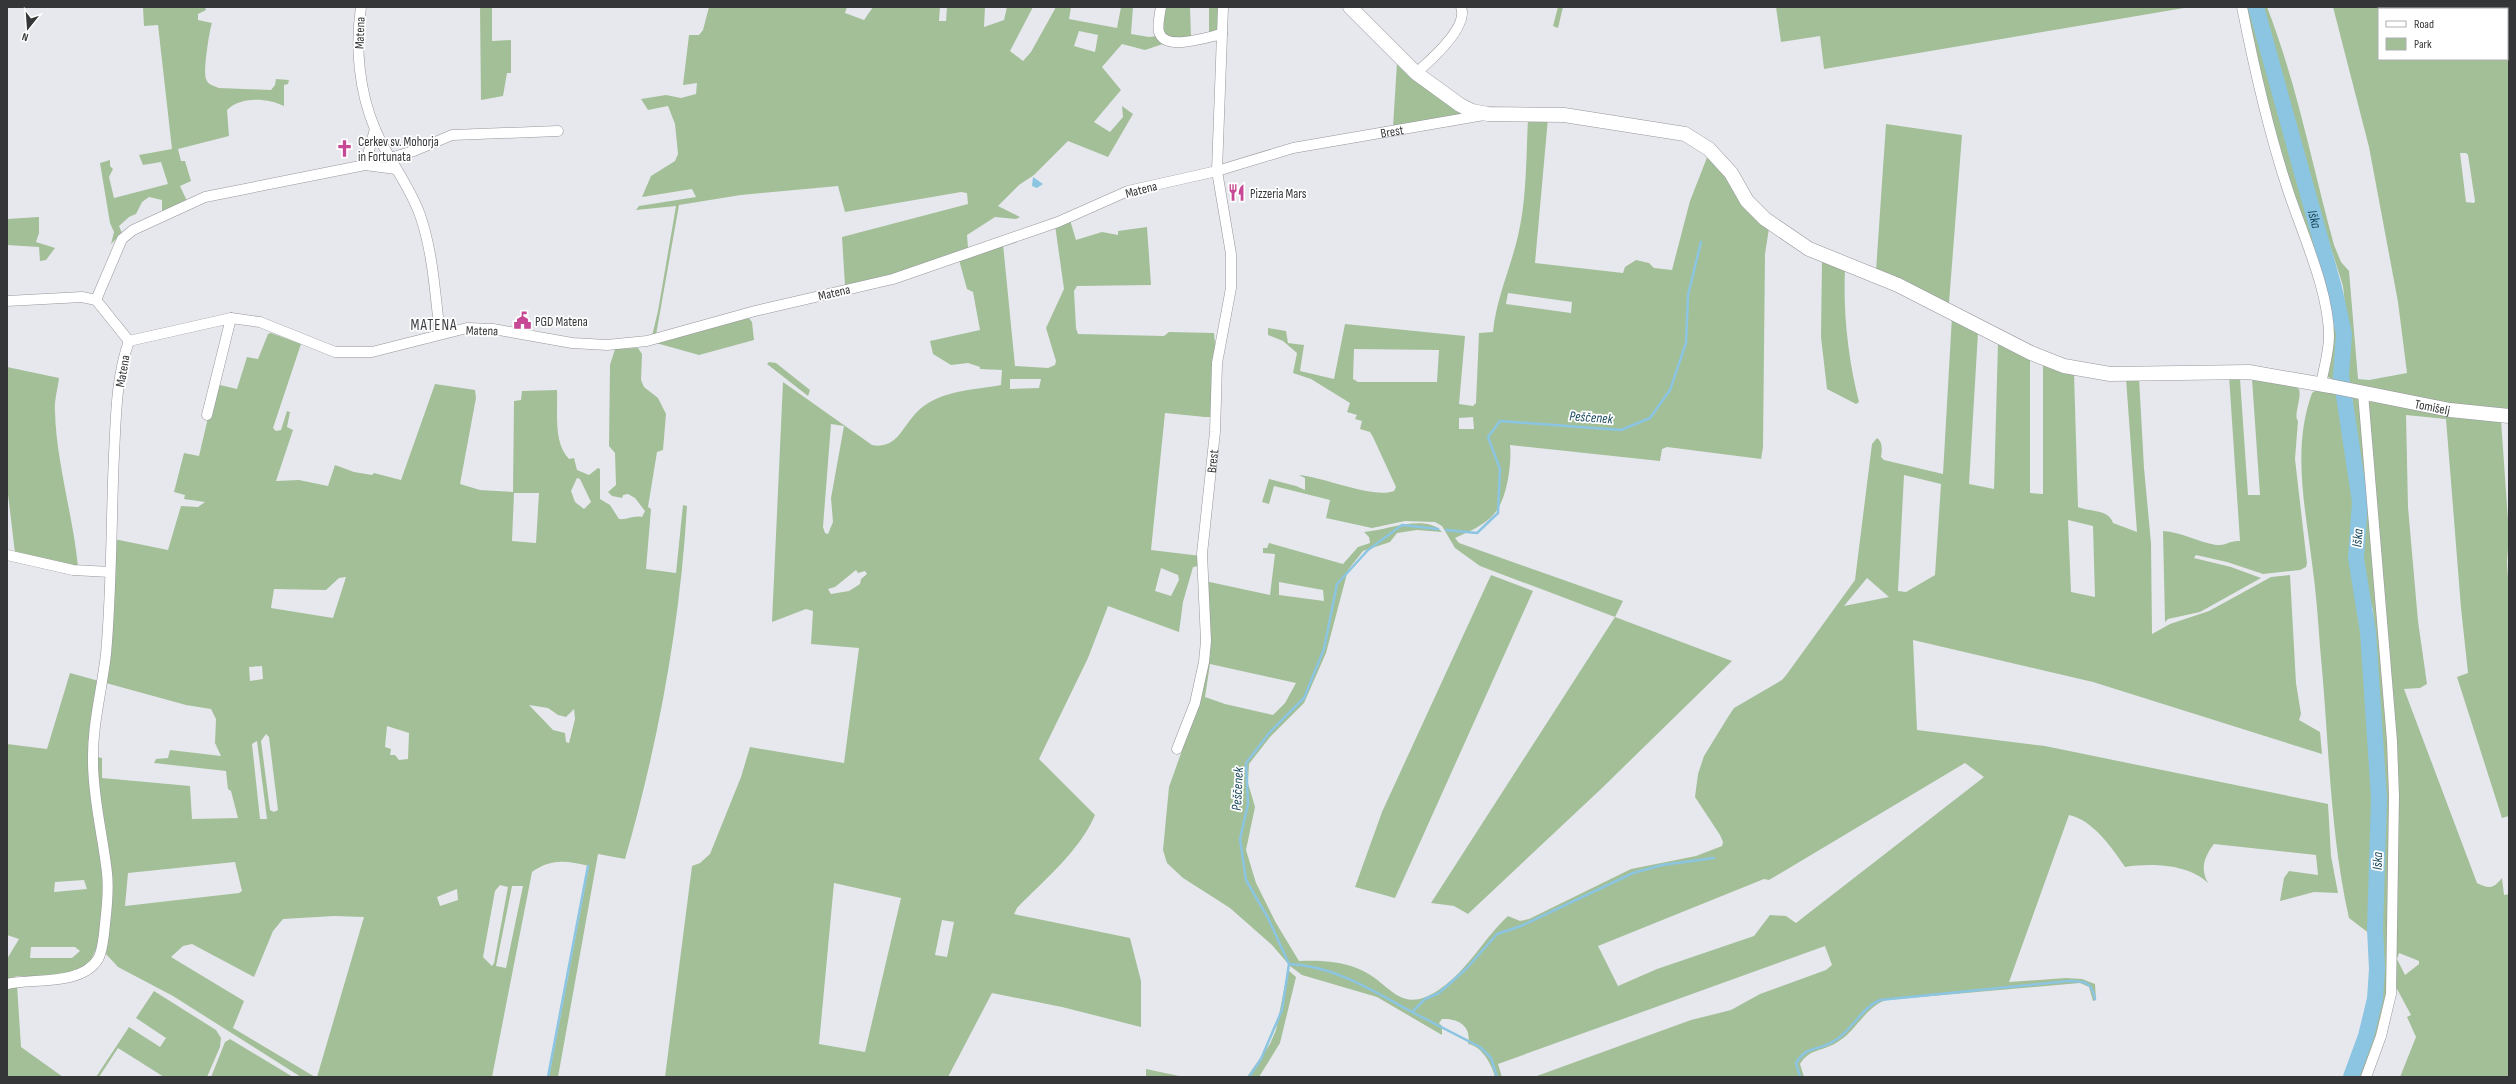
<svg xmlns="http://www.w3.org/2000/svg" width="2516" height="1084" font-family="'Sofia Sans Condensed',sans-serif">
  <rect width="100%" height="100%" fill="#e7e8ee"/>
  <path fill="#a3bf98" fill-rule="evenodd" d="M 143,7 L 205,7 L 206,10 L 198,14 L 198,20 L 212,23 C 209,32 203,72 206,79 C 208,85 214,86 219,88 L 271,90 L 275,85 L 276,79 L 289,80 L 288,84 L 284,85 L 284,106 C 268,98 241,96 227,110 L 229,136 L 178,149 L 181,161 L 185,161 L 191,181 L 180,186 L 187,201 L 162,212 L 162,200 L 149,197 L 142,202 L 136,214 L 129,217 L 119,226 L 122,233 L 111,244 L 114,232 L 110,223 L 100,163 L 110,160 L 110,166 L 113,169 L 109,177 L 114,198 L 168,184 L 161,162 L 143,165 L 139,155 L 172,149 L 158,25 L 144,26 Z
    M 480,7 L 492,7 L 492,41 L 511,40 L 511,73 L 507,73 L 503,96 L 481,100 Z
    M 709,7 L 847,7 L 845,13 L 864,20 L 873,7 L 940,7 L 939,21 L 946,21 L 947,7 L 985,7 L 984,27 L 1004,20 L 1007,7 L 1033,7 L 1010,51 L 1023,61 L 1031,52 L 1056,7 L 1071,7 L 1069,19 L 1117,28 L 1121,7 L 1133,7 L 1131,34 L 1149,37 L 1157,36 L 1166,43 L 1145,50 L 1122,44 L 1102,67 L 1121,90 L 1094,122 L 1110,132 L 1123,117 L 1122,106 L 1133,114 L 1108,157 L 1068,141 L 1034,175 L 1019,185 L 998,206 L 1020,217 L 1016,219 L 995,217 L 967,235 L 968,248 L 894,274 L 845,286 L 842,237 L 968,204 L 967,193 L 961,192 L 845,212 L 838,186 L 741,195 L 679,205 L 656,335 L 652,336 L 658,311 L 676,206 L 636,210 L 639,206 L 696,197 L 692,189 L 642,197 L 651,176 L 675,161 L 678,154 L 675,124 L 668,106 L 648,110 L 641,99 L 666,95 L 681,98 L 696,94 L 697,83 L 683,85 L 689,35 L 699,35 L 703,30 ZM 1079,31 L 1098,35 L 1095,52 L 1074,46 Z
    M 1163,7 L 1190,7 L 1191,37 L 1174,40 L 1161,31 Z
    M 1209,7 L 1219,7 L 1217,31 L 1209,33 Z
    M 1558,7 L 1563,7 L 1558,28 L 1553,26 Z
    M 1776,7 L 2190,7 L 1824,69 L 1820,36 L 1781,42 Z
    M 2243,7 L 2250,7 L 2259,33 L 2293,165 L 2324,264 L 2331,295 L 2337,335 L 2334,380 L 2328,377 L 2328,372 L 2331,333 L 2273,130 Z
    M 2261,7 L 2267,7 C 2297,84 2312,165 2334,245 L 2341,262 L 2349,271 L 2358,379 L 2369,380 L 2407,373 L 2398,302 L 2369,147 L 2333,7 L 2509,7 L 2509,412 L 2482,410 L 2347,383 L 2348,334 L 2343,286 L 2306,169 L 2279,64 ZM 2379,9 L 2507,9 L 2507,59 L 2379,59 ZM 2460,153 L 2466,153 L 2468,155 L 2475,201 L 2474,203 L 2466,202 Z
    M 1397,63 L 1461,110 L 1460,115 L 1393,127 Z
    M 1528,118 L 1548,118 L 1535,263 L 1623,273 L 1625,267 L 1636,260 L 1649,263 L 1654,268 L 1672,270 L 1690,201 L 1708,155 L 1769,228 L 1765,254 L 1763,447 L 1761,459 L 1667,447 L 1662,449 L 1660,461 L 1510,445 C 1512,463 1507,500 1494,514 C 1485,525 1468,532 1455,538 L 1459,543 L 1623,601 L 1615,617 L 1732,661 L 1601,789 L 1468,914 L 1454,906 L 1431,903 L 1615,617 L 1480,566 L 1455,548 L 1442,526 L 1435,522 L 1405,521 L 1372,528 L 1326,518 L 1330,500 L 1274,486 L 1269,504 L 1262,502 L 1269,479 L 1296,486 L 1305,490 L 1305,478 L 1299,475 C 1323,477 1374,499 1394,491 L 1396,487 L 1373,437 L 1370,432 L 1360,429 L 1362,421 L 1355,419 L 1357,415 L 1347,412 L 1350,403 L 1311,379 L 1293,373 L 1297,353 L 1283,341 L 1268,335 L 1268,328 L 1286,331 L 1288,343 L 1304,345 L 1300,371 L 1334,379 L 1345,324 L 1465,336 L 1459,404 L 1473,406 L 1476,403 L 1479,333 L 1493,332 C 1496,300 1509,272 1517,240 C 1527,201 1526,158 1528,118 ZM 1508,293 L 1572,302 L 1571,313 L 1506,304 ZM 1354,349 L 1439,350 L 1437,382 L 1358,382 L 1353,379 ZM 1473,417 L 1474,429 L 1459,429 L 1459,418 Z
    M 1886,124 L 1962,135 L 1949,303 L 1876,271 Z
    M 39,217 L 39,233 L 36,242 L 55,248 L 46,260 L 40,261 L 39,247 L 7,245 L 7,219 Z
    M 1070,220 L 1076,240 L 1102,232 L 1118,235 L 1118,231 L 1147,227 L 1151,285 L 1077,286 L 1074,291 L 1076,328 L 1078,334 L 1164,336 L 1169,332 L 1214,333 L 1216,354 L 1212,414 L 1210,417 L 1205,417 L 1165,413 L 1151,550 L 1201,556 L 1199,566 L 1193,567 L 1183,602 L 1179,632 L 1108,606 L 1088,658 L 1039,759 L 1095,815 C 1079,852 1045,879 1017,908 L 1014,914 L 1130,938 L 1141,981 L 1141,1027 L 1062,1007 L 992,993 L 948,1077 L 665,1077 L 692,866 L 700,863 L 710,854 L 741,777 L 750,747 L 844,763 L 859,648 L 811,644 L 813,611 L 806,609 L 772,622 L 783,382 L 872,445 C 898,450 903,424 920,409 C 942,390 974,390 1001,385 L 1002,370 L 980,369 L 980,367 L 968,363 L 951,365 L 933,354 L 930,341 L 980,330 L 973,292 L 967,289 L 959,260 L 1003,244 L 1015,366 L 1048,368 L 1055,365 L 1056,361 L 1046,328 L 1064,289 L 1055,225 ZM 1010,379 L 1041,379 L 1039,388 L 1010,389 ZM 831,424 L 844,426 L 831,498 L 833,522 L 828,534 L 825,533 L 823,527 ZM 1161,568 L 1178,575 L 1179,580 L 1171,596 L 1155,591 ZM 856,570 L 858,573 L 865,571 L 867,574 L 861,579 L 860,584 L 849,591 L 831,594 L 828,589 L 835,587 ZM 834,883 L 901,898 L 865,1052 L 819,1044 ZM 942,920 L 954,922 L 947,957 L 935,955 Z
    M 1822,259 L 1845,268 C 1843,313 1848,358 1859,402 L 1856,404 L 1827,389 L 1821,337 Z
    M 1952,316 L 2030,357 L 2030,493 L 2043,494 L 2043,363 L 2074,373 L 2078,507 C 2090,512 2109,509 2113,523 L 2137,532 L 2126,378 L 2139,378 L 2144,468 L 2151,543 L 2152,634 L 2170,624 L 2209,611 L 2271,577 L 2290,575 L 2296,683 L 2301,714 L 2299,720 L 2320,732 L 2322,754 L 2093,682 L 1913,640 L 1917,730 L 2045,746 L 2328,804 L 2331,856 L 2338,893 L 2314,892 L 2280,901 L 2284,878 L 2289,871 L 2318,875 L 2316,855 L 2214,844 C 2204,857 2200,869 2208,883 C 2188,864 2152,863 2125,867 C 2112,848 2093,820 2069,815 L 2009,982 L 2066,978 L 2082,979 L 2095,984 L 2096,1000 L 2093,1001 L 2089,987 L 2080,983 L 1886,1000 C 1864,1008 1856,1032 1836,1043 C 1823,1051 1809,1049 1800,1064 L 1804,1077 L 1534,1077 L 1691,1020 L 1731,1010 L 1760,994 L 1826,970 L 1832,965 L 1825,946 L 1498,1064 L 1502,1077 L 1495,1077 C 1492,1065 1482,1046 1468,1044 C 1472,1026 1458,1018 1442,1019 L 1439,1023 L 1442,1026 L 1442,1035 L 1377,997 L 1302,975 L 1290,966 L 1272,945 L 1230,908 L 1183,878 L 1167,863 L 1163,850 L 1169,787 L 1196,711 L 1205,581 L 1270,595 L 1275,554 L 1263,553 L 1263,548 L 1267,548 L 1269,543 L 1343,564 L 1358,547 L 1370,543 L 1369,537 L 1364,532 C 1385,531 1426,513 1442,532 L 1417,530 L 1397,533 L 1390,542 L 1363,551 L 1348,570 L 1326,653 L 1304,703 L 1270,737 L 1249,764 L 1248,783 L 1255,807 L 1246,850 L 1256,883 L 1276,923 L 1299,961 C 1319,960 1340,961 1359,969 C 1392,983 1399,1017 1440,989 C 1468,970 1484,938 1508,916 L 1520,921 L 1529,919 L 1631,869 L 1696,856 L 1722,846 L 1723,842 L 1720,835 L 1695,797 L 1698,774 L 1704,756 L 1728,717 L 1734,708 L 1782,680 L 1787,674 L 1855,580 L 1872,444 L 1877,438 C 1883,442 1882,450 1881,457 L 1884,460 L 1943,474 ZM 1978,333 L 1998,342 L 1994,489 L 1969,484 ZM 1904,475 L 1941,484 L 1935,575 L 1906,592 L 1898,591 ZM 2068,520 L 2093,526 L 2095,597 L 2071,592 ZM 1867,578 L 1889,597 L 1844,606 ZM 1279,582 L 1323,590 L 1324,601 L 1279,595 ZM 1210,664 L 1296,683 L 1285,703 L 1273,715 L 1225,704 L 1205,697 ZM 1965,763 L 1984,777 L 1796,923 L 1786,916 L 1770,915 L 1754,936 L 1657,969 L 1618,986 L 1598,946 L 1764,879 L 1769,880 Z
    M 748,317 L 752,322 L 754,340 L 699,355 L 656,343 Z
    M 271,333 L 301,344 L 273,428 L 276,431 L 281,430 L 287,411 L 290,412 L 287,427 L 293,430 L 276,481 L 299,480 L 328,486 L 335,465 L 354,472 L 372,475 L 374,473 L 401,480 L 435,384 L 475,390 L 476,398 L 460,484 L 480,490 L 513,492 L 514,401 L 521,400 L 522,391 L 557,390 C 558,412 553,442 569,459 L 574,458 L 577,470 L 589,475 L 598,468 L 600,469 L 600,499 L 610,505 L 619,519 C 628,520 633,515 642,517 L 645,511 L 635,498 L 628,494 L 623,495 L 622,498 L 612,496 L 608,492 L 616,485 L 615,453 L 609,446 L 610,365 L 615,349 L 638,348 L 642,354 L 641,380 L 644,387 L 658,398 L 666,414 L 663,450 L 657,452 L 648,507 L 651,509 L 646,569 L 676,573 L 683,505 L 687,506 C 680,626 658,744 625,859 L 598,854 L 558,1077 L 549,1077 L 589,866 C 567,861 552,858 532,872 L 492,1077 L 317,1077 L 364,917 L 334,916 L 283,919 L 273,931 L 254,977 L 192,944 L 183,946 L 171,957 L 244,1001 L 233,1028 L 315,1077 L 301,1077 L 173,996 L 118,967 L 106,954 L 110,921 L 97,757 L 102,758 L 102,778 L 190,786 L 192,819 L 238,818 L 231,791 L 228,789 L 226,771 L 154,763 L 156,759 L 168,758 L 170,750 L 221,756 L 215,743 L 216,719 L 211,709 L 186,705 L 106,683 L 114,539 L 168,550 L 181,506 L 198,507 L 205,502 L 184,499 L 185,495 L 174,492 L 184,453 L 199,456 L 216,384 L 237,389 L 247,357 L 258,359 L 268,334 ZM 577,478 L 580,479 L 591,502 L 584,509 L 575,502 L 571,491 ZM 514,493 L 539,493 L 536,543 L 512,541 ZM 346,577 L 333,618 L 271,608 L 274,589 L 326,590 L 339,578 ZM 262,666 L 263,679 L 250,681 L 249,667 ZM 529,705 L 548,708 L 558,715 L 566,717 L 574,709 L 575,719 L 569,743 L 566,742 L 565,733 L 553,730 ZM 387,726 L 409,733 L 408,759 L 399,760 L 395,755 L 390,755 L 391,749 L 385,747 ZM 266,734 L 269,737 L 278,810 L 274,812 L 270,810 L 261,741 ZM 257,741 L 267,819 L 260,819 L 252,744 ZM 235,862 L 242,891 L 239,893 L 125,906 L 128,873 ZM 500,885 L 508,887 L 494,963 L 492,966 L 483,957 L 495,891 ZM 512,886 L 523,886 L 506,968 L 496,966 ZM 457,889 L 458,900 L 440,906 L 437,897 Z
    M 769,362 L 776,363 L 810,390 L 808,396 L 767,364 Z
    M 7,367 L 59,378 C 58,388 54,401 55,411 C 56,461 73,515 78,567 L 15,553 L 7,486 Z
    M 2229,376 C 2252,376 2278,376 2299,389 C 2302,398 2293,416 2298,421 L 2295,459 L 2307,563 L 2306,567 L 2300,570 L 2263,574 L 2227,562 L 2196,555 L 2194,558 L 2231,567 L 2261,578 L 2200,612 L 2168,619 L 2165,622 L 2163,531 C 2181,532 2198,542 2216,545 C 2226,546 2230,540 2240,541 ZM 2240,379 L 2252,379 L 2260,495 L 2248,495 Z
    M 2318,389 L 2338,394 L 2353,494 L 2351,561 L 2361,616 L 2374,787 L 2370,934 L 2349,918 C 2329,829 2329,737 2320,647 C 2318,619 2316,591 2312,563 C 2305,506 2292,448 2312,393 Z
    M 2352,397 L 2358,399 L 2363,432 L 2390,764 L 2389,976 L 2384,1014 L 2363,1077 L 2356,1077 L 2377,1016 L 2382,978 L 2381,901 L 2385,788 L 2373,610 L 2364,578 L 2362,554 L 2365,503 Z
    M 2372,401 L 2501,420 L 2509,534 L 2507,562 L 2509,595 L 2509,816 L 2502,818 L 2457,677 L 2468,673 L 2461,608 L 2446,419 L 2406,415 L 2408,507 L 2418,621 L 2427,684 L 2420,688 L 2404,689 L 2477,883 C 2489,889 2493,889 2502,878 L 2504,895 L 2509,894 L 2509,1077 L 2400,1077 L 2416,1037 L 2407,1017 L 2411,1015 L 2396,987 L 2394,876 L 2369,402 ZM 2399,953 L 2419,961 L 2419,964 L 2405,975 L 2397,959 Z
    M 1491,575 L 1533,591 L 1395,898 L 1355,887 L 1382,812 Z
    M 70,673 L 99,681 L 92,709 L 104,901 L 99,943 L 91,960 L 79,970 L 57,976 L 18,976 L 7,979 L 7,959 L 19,939 L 7,935 L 7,744 L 47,749 ZM 84,880 L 87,889 L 54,892 L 55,882 ZM 31,947 L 75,947 L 80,951 L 72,958 L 30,958 Z
    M 1288,970 L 1296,977 L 1280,1043 L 1259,1077 L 1247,1077 L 1270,1044 L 1276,1030 Z
    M 17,985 L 21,1047 L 63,1077 L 7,1077 L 7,987 Z
    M 154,991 L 216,1030 L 221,1038 L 220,1047 L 207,1077 L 164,1077 L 118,1048 L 99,1077 L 96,1077 L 129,1027 L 160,1047 L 166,1038 L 136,1018 Z
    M 230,1039 L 293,1077 L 211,1077 L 225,1042 Z
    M 1146,1069 L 1184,1077 L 1146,1077 Z"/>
  <path fill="#8bc5e2" d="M 1033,177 L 1043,184 L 1037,188 L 1032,186 Z"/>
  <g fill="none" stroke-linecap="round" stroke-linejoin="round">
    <path stroke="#8bc5e2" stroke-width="2.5" d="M 1446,530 L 1477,533 L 1498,513 L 1500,469 L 1488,437 L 1500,421 L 1621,430 L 1650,418 L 1670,390 L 1686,343 L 1688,295 L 1701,242
      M 1289,964 C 1335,966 1373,991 1412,1012 L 1425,999 L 1439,993 L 1466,969 L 1497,934 L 1521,926 L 1633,873 L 1662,865 L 1714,858
      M 1412,1012 L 1480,1047 L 1491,1058 L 1497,1077
      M 548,1077 L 588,866
      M 1249,1077 L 1261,1059 L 1282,1010 L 1289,964 L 1268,918 L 1246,880 L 1240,839 L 1248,804 L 1246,763 L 1270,732 L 1304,698 L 1324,649 L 1337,584 L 1368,550 L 1402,525 L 1438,529
      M 1800,1077 L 1796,1063 C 1808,1044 1817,1052 1834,1041 C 1852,1031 1861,1008 1880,1000 L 2069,981 C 2085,981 2092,982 2095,999"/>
    <path stroke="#8bc5e2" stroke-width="16" id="s1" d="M 2256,7 L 2334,288 L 2344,334 L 2341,376 L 2360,502 L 2356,558 L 2368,632 L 2379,798 L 2375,929 L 2377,969 L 2375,999 L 2366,1036 L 2351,1077"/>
    <defs>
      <g id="street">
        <path d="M 361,7 C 355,47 359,91 375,129 C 387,158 409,184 420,215 C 433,252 435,294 440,334"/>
        <path d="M 1161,7 C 1160,14 1157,25 1159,32 C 1165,52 1207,37 1222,34"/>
        <path d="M 2242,7 C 2254,67 2267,126 2286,184 C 2300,229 2329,289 2329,336 C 2329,352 2324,368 2321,384"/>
        <path d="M 1416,73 C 1430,61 1469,27 1461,7"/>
        <path d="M 390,158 L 414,151 L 452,135 L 558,131"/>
        <path d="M 365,165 L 375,129"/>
        <path d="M 96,300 L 122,239 L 133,230 L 205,197 L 365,165 L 396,169"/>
        <path d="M 7,301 L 82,297 L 96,300 L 129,341"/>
        <path id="s2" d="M 129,341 L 231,318 L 260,322 L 335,352 L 372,352 L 467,328 L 493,329 L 572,343 L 607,345 L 647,341 L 755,311 L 893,279 L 1058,222 L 1128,191 L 1217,171 L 1293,148 L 1484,115"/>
        <path d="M 2363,393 L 2392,741 L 2394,796 L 2391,994 L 2381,1036 L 2366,1077"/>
        <path d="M 207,415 L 231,318"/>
        <path d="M 7,555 L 73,570 L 110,572"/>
        <path id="s3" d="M 1177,749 L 1195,703 L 1204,662 L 1206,641 L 1202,554 L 1215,432 L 1217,363 L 1231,288 L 1231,254 L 1217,171 L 1223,7"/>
        <path d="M 7,984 C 35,978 81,986 98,959 C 103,950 104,934 105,924 C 107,907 109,890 107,873 C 103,836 93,799 93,762 C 92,725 102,690 106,654 C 112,588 111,521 114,455 C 116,416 116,378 129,341"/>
      </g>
      <g id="secondary">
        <path id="s4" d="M 1350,7 L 1416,73 L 1460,105 L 1472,111 L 1488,114 L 1564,115 L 1685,134 L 1709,149 L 1731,173 L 1747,201 L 1765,219 L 1809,249 L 1898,285 L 2031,353 L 2064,366 L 2110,374 L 2249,372 L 2330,386 L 2450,410 L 2509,416"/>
      </g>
    </defs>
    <use href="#street" stroke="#96969c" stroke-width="11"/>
    <use href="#secondary" stroke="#96969c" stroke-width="15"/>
    <use href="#street" stroke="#fff" stroke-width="10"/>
    <use href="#secondary" stroke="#fff" stroke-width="14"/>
  </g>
  <defs>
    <symbol id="church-bare" viewBox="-9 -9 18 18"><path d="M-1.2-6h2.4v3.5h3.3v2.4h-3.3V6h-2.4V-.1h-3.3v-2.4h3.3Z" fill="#c74894" stroke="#fff" stroke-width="2.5" paint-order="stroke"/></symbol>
    <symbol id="restaurant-bare" viewBox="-9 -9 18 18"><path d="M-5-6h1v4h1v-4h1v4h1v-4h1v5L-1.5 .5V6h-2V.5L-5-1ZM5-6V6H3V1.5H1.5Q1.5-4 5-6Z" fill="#c74894" stroke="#fff" stroke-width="2.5" paint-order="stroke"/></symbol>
    <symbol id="civic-bare" viewBox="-9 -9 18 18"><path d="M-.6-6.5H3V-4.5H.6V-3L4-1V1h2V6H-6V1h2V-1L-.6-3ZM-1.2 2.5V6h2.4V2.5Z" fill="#c74894" stroke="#fff" stroke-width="2.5" paint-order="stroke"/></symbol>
  </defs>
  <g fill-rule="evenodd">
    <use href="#church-bare" x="332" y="136" width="25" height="25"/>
    <use href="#restaurant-bare" x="1224" y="180" width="25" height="25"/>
    <use href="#civic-bare" x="510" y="308" width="25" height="25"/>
  </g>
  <g text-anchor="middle" stroke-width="3.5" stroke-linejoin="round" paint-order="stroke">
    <g font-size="13" fill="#353638" stroke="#fff">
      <text transform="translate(359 33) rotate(-88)" y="5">Matena</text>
      <text dy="5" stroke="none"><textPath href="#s2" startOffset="1307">Brest</textPath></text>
      <text transform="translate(1141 189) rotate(-15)" y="5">Matena</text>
      <text transform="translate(834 292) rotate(-13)" y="5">Matena</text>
      <text transform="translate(482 330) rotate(1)" y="5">Matena</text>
      <text transform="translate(122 371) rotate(-80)" y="5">Matena</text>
      <text dy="5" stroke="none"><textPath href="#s4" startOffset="1201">Tomišelj</textPath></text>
      <text dy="5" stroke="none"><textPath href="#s3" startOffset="293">Brest</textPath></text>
    </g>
    <g font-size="13" fill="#353638" stroke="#fff" text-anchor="start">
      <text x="358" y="146">Cerkev sv. Mohorja<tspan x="358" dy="15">in Fortunata</tspan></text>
      <text x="1250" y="198">Pizzeria Mars</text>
      <text x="535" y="326">PGD Matena</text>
    </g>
    <g font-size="14" font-style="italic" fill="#1b4a5f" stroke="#fff">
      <text dy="5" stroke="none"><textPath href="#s1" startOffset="220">Iška</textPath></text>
      <text transform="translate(1591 417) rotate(4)" y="5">Peščenek</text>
      <text transform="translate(2357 538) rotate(-86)" y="5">Iška</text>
      <text transform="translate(1237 789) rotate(-87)" y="5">Peščenek</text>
      <text transform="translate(2377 861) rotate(-88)" y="5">Iška</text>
    </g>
    <g font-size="15" letter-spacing="1" fill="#3e3f43" stroke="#fff">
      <text x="434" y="330">MATENA</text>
    </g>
  </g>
  <rect width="2516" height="1084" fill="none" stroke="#353638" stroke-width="16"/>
  <rect x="2378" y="8" width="130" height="52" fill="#ffffff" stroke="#aeafaf"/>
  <rect x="2386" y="21" width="20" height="6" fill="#ffffff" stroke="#aeafaf"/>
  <text x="2414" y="28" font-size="12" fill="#353638">Road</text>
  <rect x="2386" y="38" width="20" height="12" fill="#a3bf98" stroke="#aeafaf"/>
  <text x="2414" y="48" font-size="12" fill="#353638">Park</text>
  <g transform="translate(28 28) rotate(197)" stroke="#ffffff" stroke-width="3" paint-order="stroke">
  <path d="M0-3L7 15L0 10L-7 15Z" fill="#353638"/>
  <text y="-6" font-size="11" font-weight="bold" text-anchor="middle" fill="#353638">N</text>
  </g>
</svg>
